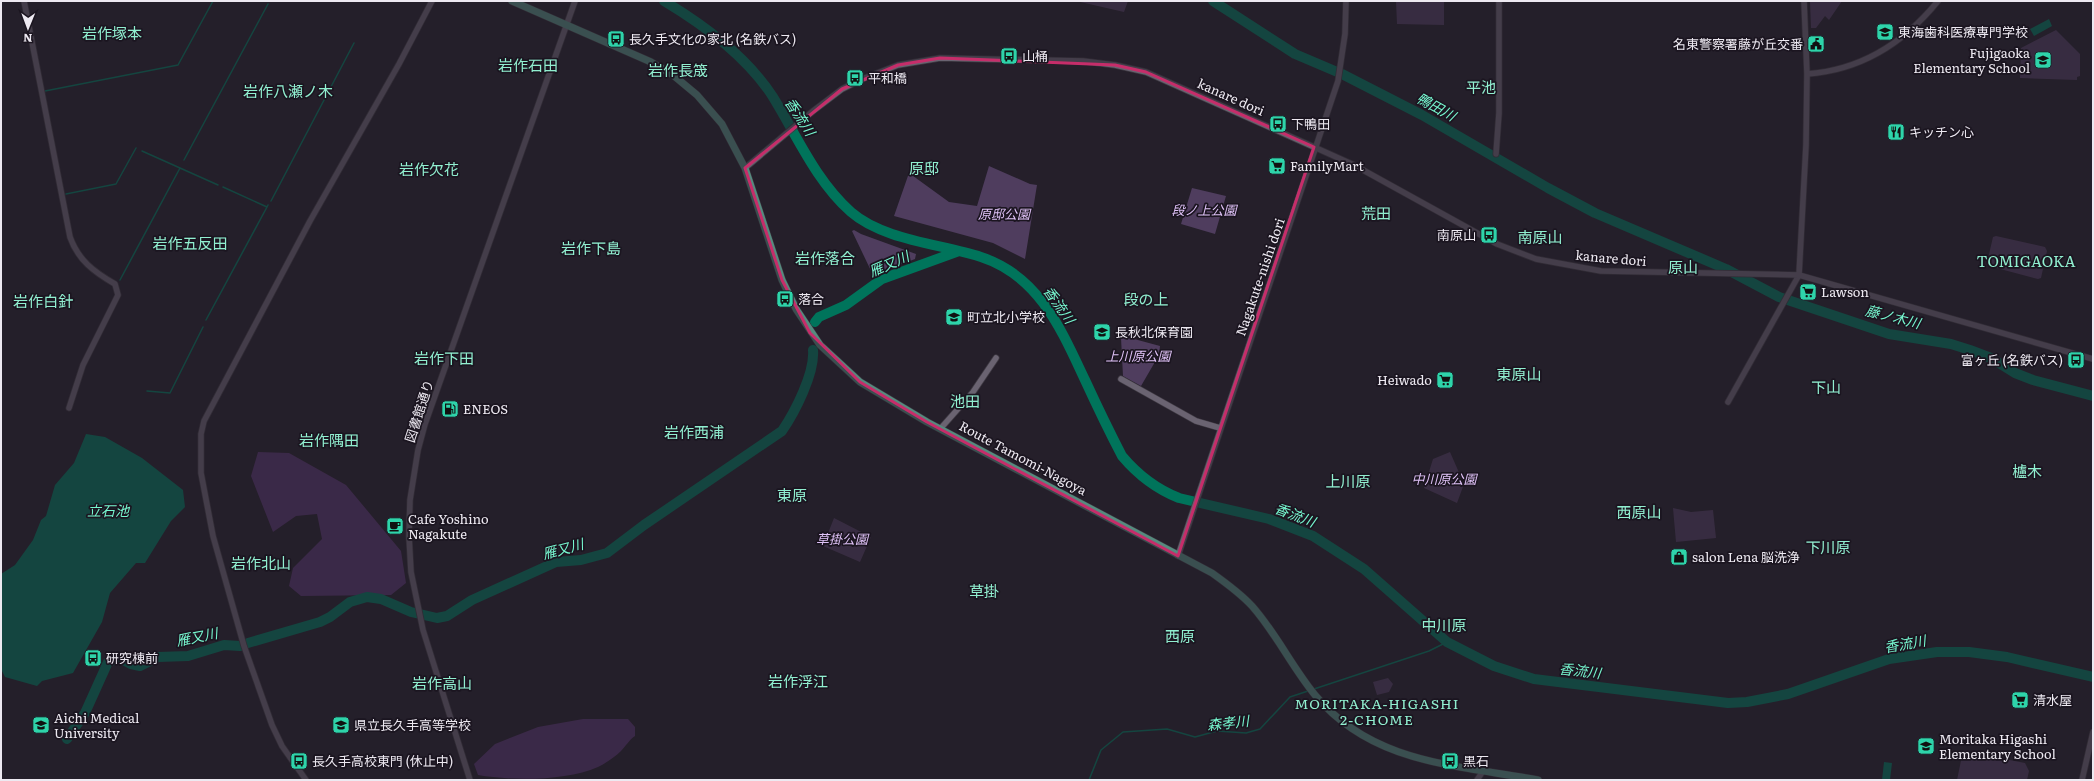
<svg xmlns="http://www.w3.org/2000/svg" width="2094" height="781" font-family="Literata,'Noto Sans JP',serif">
  <rect width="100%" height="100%" fill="#251f2a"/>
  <path fill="#4f3d5e" d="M 1076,1 L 1128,1 L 1124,12 Z
    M 1396,1 L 1444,1 L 1444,25 L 1397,24 Z
    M 1810,1 L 1842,1 L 1829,20 L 1825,16 L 1816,28 L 1811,28 Z
    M 2056,30 L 2080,54 L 2080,76 L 2077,77 L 2077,80 L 2020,78 L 2021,48 Z
    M 989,166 L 1030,184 L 1037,185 L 1025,259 L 993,243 L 894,216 L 909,173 L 949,202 L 977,206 Z
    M 1192,188 L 1226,196 L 1215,234 L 1181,224 Z
    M 854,230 L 861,234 L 916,254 L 915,259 L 873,275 L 852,231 Z
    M 1996,236 L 2045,247 L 2047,251 L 2041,278 L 2038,279 L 1989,266 L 1987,263 L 1993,237 Z
    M 1123,336 L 1160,346 L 1159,355 L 1141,386 L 1123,376 L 1121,338 Z
    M 1450,452 L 1464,484 L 1457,503 L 1424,488 L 1433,459 Z
    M 1673,508 L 1691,512 L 1713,510 L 1716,538 L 1676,542 Z
    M 834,518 L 871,537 L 860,562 L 823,546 Z
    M 1388,678 L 1393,684 L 1389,692 L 1377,695 L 1373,682 Z
    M 1963,751 L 2025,763 L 2029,771 L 2027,780 L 1957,780 Z"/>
  <path fill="#56356d" d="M 258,452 L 289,453 L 346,485 L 401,551 L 406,583 L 391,595 L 301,596 L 289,586 L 293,568 L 322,539 L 317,514 L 296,516 L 273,532 L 251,476 Z
    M 583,719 L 628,719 L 635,727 L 635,736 C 629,740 626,746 621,751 C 615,757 606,763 598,767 C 566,781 513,781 478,775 L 474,764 L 495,744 L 538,727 Z"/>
  <path fill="#00745b" d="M 2049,19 L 2052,26 L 2034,36 L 2030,29 Z
    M 86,434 L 105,437 L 142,458 L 183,490 L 185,507 L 171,521 L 145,563 L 136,563 L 110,593 L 102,622 L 73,673 L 42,681 L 37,686 L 5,677 L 1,669 L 1,574 L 15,565 L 33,540 L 41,520 L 46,516 L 55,485 L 74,463 Z
    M 1884,762 L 1892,763 L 1890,780 L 1882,780 Z"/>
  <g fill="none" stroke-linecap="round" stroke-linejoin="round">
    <path stroke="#00745b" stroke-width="1.5" d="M 45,91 L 178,65 L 213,1
      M 142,151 L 218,185
      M 184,160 L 268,4
      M 223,187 L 267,207 L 268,205
      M 66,194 L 116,184 L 136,148
      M 271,201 L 354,43
      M 120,280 L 180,168
      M 206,320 L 267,207
      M 147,391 L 170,393 L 203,327
      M 1314,689 L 1429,651 L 1447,642
      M 1089,780 L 1101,750 L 1123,732 L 1167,729 L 1195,737 L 1217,731 L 1246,733 L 1260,729 L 1290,697 L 1308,691"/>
    <path stroke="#00745b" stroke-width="10" d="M 664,1 C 704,25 748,58 773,97 C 797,136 816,181 851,212 C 883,240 941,244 981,257 C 1039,276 1061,329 1085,380 C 1097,406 1109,431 1122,456 C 1138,475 1156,489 1179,498 L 1269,519 L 1313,536 L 1364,569 L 1447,642 L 1494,666 L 1534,679 L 1728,703 L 1747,702 L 1788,694 L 1889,659 L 1937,652 L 1969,652 L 2007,657 L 2093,677
      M 1213,1 L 1295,54 L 1342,74 L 1422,115 L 1548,188 L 1595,213 L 1726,269 L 1779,297 L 1889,334 L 1951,344 L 1970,350 L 1991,358 L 2015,373 L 2033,380 L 2093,396
      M 815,322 L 819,317 L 846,305 L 882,279 L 959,251
      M 248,643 L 320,622 L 330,617 L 350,602 L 367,597 L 381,599 L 411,612 L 437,618 L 447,616 L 472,600 L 556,562 L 581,560 L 607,553 L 644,525 L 782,431 C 795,412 815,373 813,350
      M 67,739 L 85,713 L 108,662 L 120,658 L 131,664 L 140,666 L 158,657 L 188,656 L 224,645 L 240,646"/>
    <defs>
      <path id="minor" d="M 24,1 L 70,237 C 78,260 94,272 115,284 L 118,295 L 83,365 L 69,408
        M 1807,74 C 1861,70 1904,43 1938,1
        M 1496,154 L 1499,113 L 1499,1
        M 745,168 L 813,111 L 842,89 L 862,79 L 898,65 L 940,58 L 1083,61 L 1115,65 L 1146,72 L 1314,147 L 1354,165 L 1497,244 L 1536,259 L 1601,271 L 1799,275 L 2093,359
        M 1121,379 L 1196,421 L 1220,428
        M 1728,402 L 1799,275 L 1806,145 L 1807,74 L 1804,1
        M 941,428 L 973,392 L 996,358
        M 1178,556 L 1338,81 L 1345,34 L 1346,1
        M 306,780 L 282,746 L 272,725 L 244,646 L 213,536 L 201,473 L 201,434 L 204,421 L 221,389 L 310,221 L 399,64 L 432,1
        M 470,780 L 423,630 L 411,572 L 409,536 L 410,500 L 418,450 L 425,424 L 575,1
        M 1477,780 L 1483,771
        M 2082,780 L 2093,732"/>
      <path id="major" d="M 512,1 L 651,62 L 673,75 L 697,95 L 722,124 L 745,168 L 782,280 L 796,309 L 820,345 L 860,382 L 927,422 L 1212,573 C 1226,583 1240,593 1252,606 C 1276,633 1292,667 1315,695 C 1372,764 1457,765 1538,780"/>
    </defs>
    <use href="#minor" stroke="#3f3a43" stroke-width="7"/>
    <use href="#major" stroke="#3f3a43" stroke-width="8"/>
    <use href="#minor" stroke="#6a6371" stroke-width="5.5"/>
    <use href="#major" stroke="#568b7f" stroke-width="7"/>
  </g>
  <path d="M0 0H2094V781H0ZM 940,58 L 1115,65 L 1146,72 L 1314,147 L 1178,556 L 927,422 L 860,382 L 810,333 L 782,280 L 745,168 L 842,89 L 898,65 Z" fill="#251f2a" fill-opacity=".55" fill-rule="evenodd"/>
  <path fill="none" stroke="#c62d6a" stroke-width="3" stroke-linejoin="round" d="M 940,58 L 1115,65 L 1146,72 L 1314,147 L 1178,556 L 927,422 L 860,382 L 810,333 L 782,280 L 745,168 L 842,89 L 898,65 Z"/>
  <defs>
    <symbol id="university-square" viewBox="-11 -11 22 22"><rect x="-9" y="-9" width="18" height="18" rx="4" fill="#2ed4aa" stroke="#1b1520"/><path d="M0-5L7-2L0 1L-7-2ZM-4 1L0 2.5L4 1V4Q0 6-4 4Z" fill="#111"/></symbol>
    <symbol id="bus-square" viewBox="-11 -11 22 22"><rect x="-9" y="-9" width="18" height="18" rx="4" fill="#2ed4aa" stroke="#1b1520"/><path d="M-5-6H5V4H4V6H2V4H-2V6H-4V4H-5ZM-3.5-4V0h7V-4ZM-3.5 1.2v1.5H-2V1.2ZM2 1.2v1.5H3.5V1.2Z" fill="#111"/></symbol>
    <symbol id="civic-square" viewBox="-11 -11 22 22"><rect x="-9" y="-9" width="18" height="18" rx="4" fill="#2ed4aa" stroke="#1b1520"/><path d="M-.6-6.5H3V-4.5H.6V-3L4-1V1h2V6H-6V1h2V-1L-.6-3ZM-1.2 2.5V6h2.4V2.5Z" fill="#111"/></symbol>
    <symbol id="school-square" viewBox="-11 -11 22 22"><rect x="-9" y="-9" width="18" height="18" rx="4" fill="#2ed4aa" stroke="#1b1520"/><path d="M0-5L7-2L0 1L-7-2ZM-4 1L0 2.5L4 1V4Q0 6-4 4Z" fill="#111"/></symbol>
    <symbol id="restaurant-square" viewBox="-11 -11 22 22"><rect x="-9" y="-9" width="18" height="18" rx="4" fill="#2ed4aa" stroke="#1b1520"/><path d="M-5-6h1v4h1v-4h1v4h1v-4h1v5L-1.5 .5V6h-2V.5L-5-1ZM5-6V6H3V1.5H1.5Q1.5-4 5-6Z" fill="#111"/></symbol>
    <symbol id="supermarket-square" viewBox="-11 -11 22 22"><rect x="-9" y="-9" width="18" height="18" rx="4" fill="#2ed4aa" stroke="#1b1520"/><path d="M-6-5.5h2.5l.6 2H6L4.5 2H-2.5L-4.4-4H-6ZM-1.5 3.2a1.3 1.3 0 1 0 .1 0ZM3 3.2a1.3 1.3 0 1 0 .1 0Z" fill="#111"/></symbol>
    <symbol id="fuel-square" viewBox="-11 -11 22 22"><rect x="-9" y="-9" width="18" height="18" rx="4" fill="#2ed4aa" stroke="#1b1520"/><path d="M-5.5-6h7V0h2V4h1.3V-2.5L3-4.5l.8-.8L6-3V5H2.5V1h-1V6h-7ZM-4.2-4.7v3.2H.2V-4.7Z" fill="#111"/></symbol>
    <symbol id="cafe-square" viewBox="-11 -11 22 22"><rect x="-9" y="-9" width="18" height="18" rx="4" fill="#2ed4aa" stroke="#1b1520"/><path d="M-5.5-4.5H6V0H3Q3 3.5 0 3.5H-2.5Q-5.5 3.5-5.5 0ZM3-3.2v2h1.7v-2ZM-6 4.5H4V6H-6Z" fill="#111"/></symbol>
    <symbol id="shop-square" viewBox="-11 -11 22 22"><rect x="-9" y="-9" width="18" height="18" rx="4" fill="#2ed4aa" stroke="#1b1520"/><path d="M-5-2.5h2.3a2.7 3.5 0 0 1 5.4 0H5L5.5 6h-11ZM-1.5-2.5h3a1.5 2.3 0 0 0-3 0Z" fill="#111"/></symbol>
  </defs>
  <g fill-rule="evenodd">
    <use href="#university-square" x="1875" y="22" width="20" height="20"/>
    <use href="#bus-square" x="606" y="29" width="20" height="20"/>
    <use href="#civic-square" x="1806" y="34" width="20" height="20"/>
    <use href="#bus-square" x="999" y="46" width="20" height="20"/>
    <use href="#school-square" x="2033" y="50" width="20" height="20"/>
    <use href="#bus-square" x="845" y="68" width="20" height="20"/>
    <use href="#bus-square" x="1268" y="114" width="20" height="20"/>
    <use href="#restaurant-square" x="1886" y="122" width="20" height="20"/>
    <use href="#supermarket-square" x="1267" y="156" width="20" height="20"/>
    <use href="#bus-square" x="1479" y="225" width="20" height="20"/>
    <use href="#supermarket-square" x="1798" y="282" width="20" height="20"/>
    <use href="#bus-square" x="775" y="289" width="20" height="20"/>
    <use href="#school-square" x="944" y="307" width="20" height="20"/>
    <use href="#school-square" x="1092" y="322" width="20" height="20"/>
    <use href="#bus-square" x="2066" y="350" width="20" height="20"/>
    <use href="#supermarket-square" x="1435" y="370" width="20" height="20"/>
    <use href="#fuel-square" x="440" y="399" width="20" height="20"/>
    <use href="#cafe-square" x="385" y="516" width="20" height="20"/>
    <use href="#shop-square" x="1669" y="547" width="20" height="20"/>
    <use href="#bus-square" x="83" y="648" width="20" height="20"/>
    <use href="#supermarket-square" x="2010" y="690" width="20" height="20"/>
    <use href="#university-square" x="31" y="715" width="20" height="20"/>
    <use href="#school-square" x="331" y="715" width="20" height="20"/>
    <use href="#school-square" x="1916" y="736" width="20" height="20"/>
    <use href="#bus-square" x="289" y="751" width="20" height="20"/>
    <use href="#bus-square" x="1440" y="751" width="20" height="20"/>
  </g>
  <g text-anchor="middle" stroke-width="3.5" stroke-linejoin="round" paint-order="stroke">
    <g font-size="13" fill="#ede9f1" stroke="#1b1520" text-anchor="start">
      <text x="1898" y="37">東海歯科医療専門学校</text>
      <text x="629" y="44">長久手文化の家北 (名鉄バス)</text>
      <text x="1803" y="49" text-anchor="end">名東警察署藤が丘交番</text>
      <text x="2030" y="58" text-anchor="end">Fujigaoka<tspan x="2030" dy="15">Elementary School</tspan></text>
      <text x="1022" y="61">山桶</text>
      <text x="868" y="83">平和橋</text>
      <text x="1291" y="129">下鴨田</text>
      <text x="1909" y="137">キッチン心</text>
      <text x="1290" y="171">FamilyMart</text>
      <text x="1476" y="240" text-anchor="end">南原山</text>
      <text x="1821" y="297">Lawson</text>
      <text x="798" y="304">落合</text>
      <text x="967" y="322">町立北小学校</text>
      <text x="1115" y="337">長秋北保育園</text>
      <text x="2063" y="365" text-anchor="end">富ヶ丘 (名鉄バス)</text>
      <text x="1432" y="385" text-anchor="end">Heiwado</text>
      <text x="463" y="414">ENEOS</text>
      <text x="408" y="524">Cafe Yoshino<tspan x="408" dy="15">Nagakute</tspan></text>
      <text x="1692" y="562">salon Lena 脳洗浄</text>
      <text x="106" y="663">研究棟前</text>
      <text x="2033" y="705">清水屋</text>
      <text x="54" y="723">Aichi Medical<tspan x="54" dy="15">University</tspan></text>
      <text x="354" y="730">県立長久手高等学校</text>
      <text x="1939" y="744">Moritaka Higashi<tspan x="1939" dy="15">Elementary School</tspan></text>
      <text x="312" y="766">長久手高校東門 (休止中)</text>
      <text x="1463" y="766">黒石</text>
    </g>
    <g font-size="13" fill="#ede9f1" stroke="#1b1520">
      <text transform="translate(1231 97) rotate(24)" y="5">kanare dori</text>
      <text transform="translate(1611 258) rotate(5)" y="5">kanare dori</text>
      <text transform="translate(1260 277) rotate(-71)" y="5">Nagakute-nishi dori</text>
      <text transform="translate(419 411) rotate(-72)" y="5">図書館通り</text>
      <text transform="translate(1023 458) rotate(28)" y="5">Route Tamomi-Nagoya</text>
    </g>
    <g font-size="13" font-style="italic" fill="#dfc2f7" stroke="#1b1520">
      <text x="1204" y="215">段ノ上公園</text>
      <text x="1004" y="219">原邸公園</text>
      <text x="1138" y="361">上川原公園</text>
      <text x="1444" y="484">中川原公園</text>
      <text x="842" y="544">草掛公園</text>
    </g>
    <g font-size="14" font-style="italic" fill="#77f8d0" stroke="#1b1520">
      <text transform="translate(1436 107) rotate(29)" y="5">鴨田川</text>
      <text transform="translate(800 117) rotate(57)" y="5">香流川</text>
      <text transform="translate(889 264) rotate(-24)" y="5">雁又川</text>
      <text transform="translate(1059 305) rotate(55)" y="5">香流川</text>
      <text transform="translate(1893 317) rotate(14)" y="5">藤ノ木川</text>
      <text x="108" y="516">立石池</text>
      <text transform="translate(1295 515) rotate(21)" y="5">香流川</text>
      <text transform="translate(563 549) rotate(-15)" y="5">雁又川</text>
      <text transform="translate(197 637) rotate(-11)" y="5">雁又川</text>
      <text transform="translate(1905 644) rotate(-10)" y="5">香流川</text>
      <text transform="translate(1580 671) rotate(7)" y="5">香流川</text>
      <text transform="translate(1228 723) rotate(-6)" y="5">森孝川</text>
    </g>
    <g font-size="14" letter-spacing="1" fill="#91efd0" stroke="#1b1520">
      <text x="1377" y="709">MORITAKA-HIGASHI<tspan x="1377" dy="16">2-CHOME</tspan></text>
    </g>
    <g font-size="15" fill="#91efd0" stroke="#1b1520">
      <text x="112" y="39">岩作塚本</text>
      <text x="528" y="71">岩作石田</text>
      <text x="678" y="76">岩作長筬</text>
      <text x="1481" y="93">平池</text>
      <text x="288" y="97">岩作八瀬ノ木</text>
      <text x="924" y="174">原邸</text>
      <text x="429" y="175">岩作欠花</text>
      <text x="1376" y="219">荒田</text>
      <text x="1540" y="243">南原山</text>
      <text x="190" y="249">岩作五反田</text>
      <text x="591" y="254">岩作下島</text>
      <text x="825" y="264">岩作落合</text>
      <text x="2026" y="267">TOMIGAOKA</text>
      <text x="1683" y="273">原山</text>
      <text x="1146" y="305">段の上</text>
      <text x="43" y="307">岩作白針</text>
      <text x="444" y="364">岩作下田</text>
      <text x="1519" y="380">東原山</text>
      <text x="1826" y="393">下山</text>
      <text x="965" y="407">池田</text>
      <text x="694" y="438">岩作西浦</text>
      <text x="329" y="446">岩作隅田</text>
      <text x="2027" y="477">櫨木</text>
      <text x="1348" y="487">上川原</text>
      <text x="792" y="501">東原</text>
      <text x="1639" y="518">西原山</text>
      <text x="1828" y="553">下川原</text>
      <text x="261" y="569">岩作北山</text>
      <text x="984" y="597">草掛</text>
      <text x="1444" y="631">中川原</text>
      <text x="1180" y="642">西原</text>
      <text x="798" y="687">岩作浮江</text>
      <text x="442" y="689">岩作高山</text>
    </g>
  </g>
  <rect width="2094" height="781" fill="none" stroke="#ede9f1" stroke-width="4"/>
  <g transform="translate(28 28) rotate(181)" stroke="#1b1520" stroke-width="3" paint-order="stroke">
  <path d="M0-3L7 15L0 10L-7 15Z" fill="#ede9f1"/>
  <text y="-6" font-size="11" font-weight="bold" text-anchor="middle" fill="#ede9f1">N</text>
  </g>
</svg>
